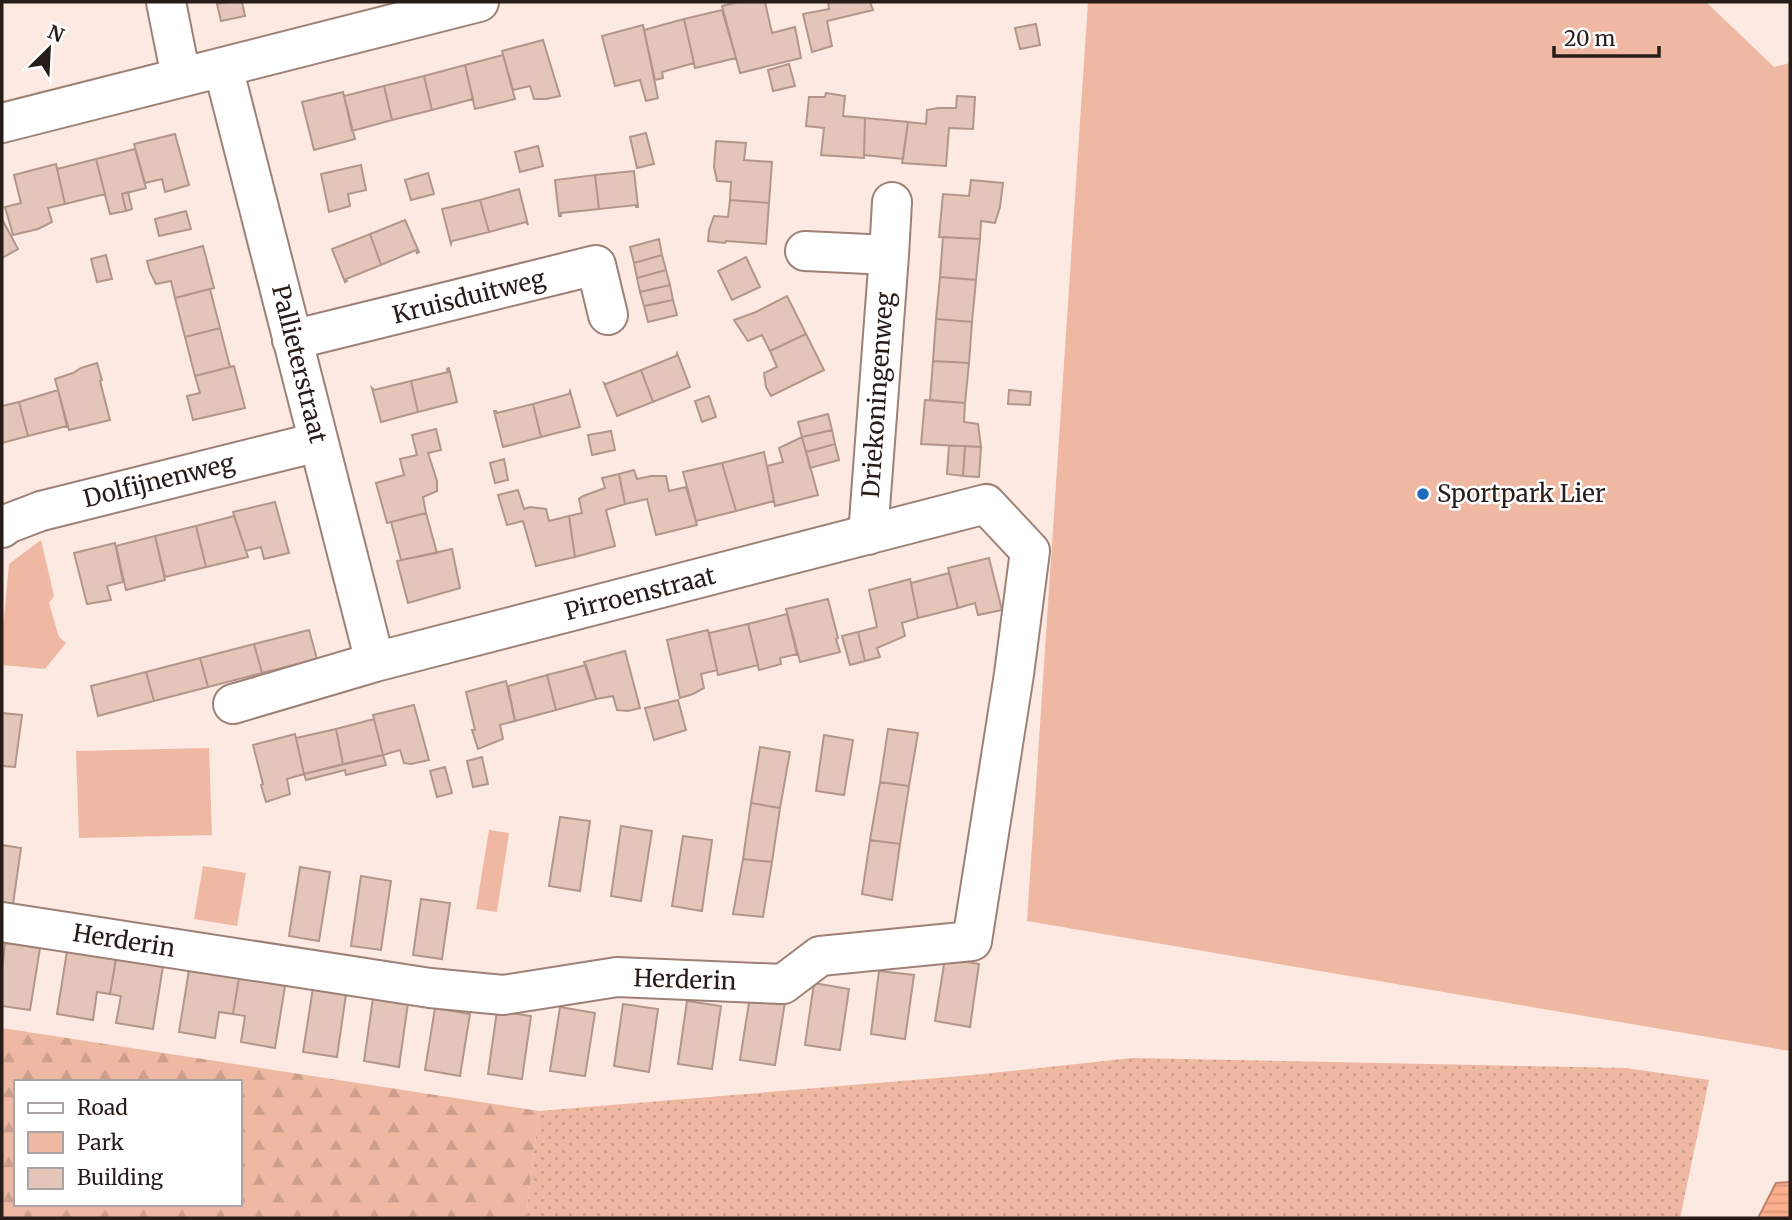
<svg xmlns="http://www.w3.org/2000/svg" width="1792" height="1220" font-family="Merriweather,serif">
  <defs>
    <pattern id="grass-dots" width="8" height="8" patternUnits="userSpaceOnUse" patternTransform="scale(1.75)"><rect width="8" height="8" fill="#eeb8a2"/><path d="M2 2h.1M6 6h.1" fill="none" stroke="#cc9e8b" stroke-width="1.8" stroke-linecap="round"/></pattern>
    <pattern id="forest-firs" width="22" height="20" patternUnits="userSpaceOnUse" patternTransform="scale(1.75)"><rect width="22" height="20" fill="#eeb8a2"/><path d="M5 1l3.5 6h-7zM16 11l3.5 6h-7z" fill="#cc9e8b"/></pattern>
    <pattern id="water-rules" width="6" height="5" patternUnits="userSpaceOnUse" patternTransform="scale(1.75)"><rect width="6" height="5" fill="#feaf8f"/><path d="M0 2.5h6" fill="none" stroke="#da967b"/></pattern>
  </defs>
  <rect width="100%" height="100%" fill="#fce9e1"/>
  <path fill="url(#grass-dots)" d="M 1132,1058 L 1625,1068 L 1709,1080 L 1680,1218 L 526,1218 L 539,1111 L 974,1075 Z"/>
  <path fill="url(#forest-firs)" fill-rule="evenodd" d="M 2,1028 L 539,1111 L 526,1218 L 2,1218 ZM 16,1082 L 240,1082 L 240,1204 L 16,1204 Z"/>
  <path fill="#eeb8a2" d="M 1088,2 L 1706,2 L 1774,67 L 1790,63 L 1790,1051 L 1027,921 Z
    M 41,540 L 54,596 L 49,603 L 59,637 L 66,643 L 45,669 L 2,665 L 2,640 L 9,564 Z
    M 209,748 L 212,835 L 79,838 L 76,751 Z
    M 489,830 L 509,833 L 497,912 L 476,909 Z
    M 203,866 L 246,873 L 237,926 L 194,919 Z"/>
  <path fill="url(#water-rules)" stroke="#be836b" stroke-width="2" d="M 1790,1182 L 1790,1218 L 1758,1218 L 1776,1183 Z"/>
  <path fill="#e4c5b9" stroke="#b3968b" stroke-width="2" d="M 228,2 L 242,2 L 245,16 L 221,21 L 217,4 Z
    M 738,2 L 765,2 L 772,33 L 795,27 L 801,58 L 740,73 L 722,6 Z
    M 828,2 L 870,2 L 873,10 L 827,21 L 832,46 L 812,52 L 803,14 L 829,9 Z
    M 722,10 L 736,58 L 695,68 L 684,19 Z
    M 684,19 L 694,63 L 662,72 L 663,78 L 655,80 L 644,30 Z
    M 1036,24 L 1040,45 L 1020,49 L 1015,28 Z
    M 643,25 L 658,98 L 646,101 L 640,80 L 615,86 L 602,36 Z
    M 543,40 L 560,96 L 546,99 L 534,99 L 530,86 L 513,90 L 502,51 Z
    M 503,55 L 515,99 L 475,109 L 465,65 Z
    M 789,64 L 795,86 L 773,91 L 768,70 Z
    M 465,65 L 473,99 L 432,110 L 424,76 Z
    M 424,76 L 432,110 L 392,120 L 384,86 Z
    M 384,86 L 392,120 L 352,131 L 344,96 Z
    M 343,92 L 355,139 L 314,150 L 302,102 Z
    M 826,93 L 845,96 L 843,116 L 865,118 L 864,158 L 821,155 L 824,128 L 806,126 L 809,97 L 825,97 Z
    M 957,96 L 975,97 L 973,129 L 949,128 L 946,166 L 902,163 L 908,122 L 926,124 L 927,110 L 938,108 L 956,108 Z
    M 865,118 L 908,122 L 903,159 L 864,155 Z
    M 646,133 L 654,164 L 637,168 L 630,137 Z
    M 175,134 L 189,185 L 165,192 L 162,179 L 145,183 L 134,144 Z
    M 716,141 L 746,143 L 744,160 L 772,162 L 769,203 L 730,200 L 731,182 L 717,181 L 714,167 Z
    M 538,146 L 543,166 L 520,172 L 515,152 Z
    M 135,149 L 146,188 L 122,194 L 126,211 L 110,214 L 96,159 Z
    M 96,159 L 105,194 L 65,204 L 57,169 Z
    M 56,164 L 65,204 L 48,208 L 52,222 L 38,229 L 13,235 L 5,207 L 21,203 L 14,175 Z
    M 361,165 L 366,190 L 348,194 L 350,206 L 329,212 L 321,174 Z
    M 634,171 L 638,207 L 636,207 L 636,205 L 599,209 L 595,175 Z
    M 428,173 L 434,194 L 411,200 L 405,180 Z
    M 595,175 L 599,209 L 561,213 L 561,216 L 559,216 L 555,180 Z
    M 971,180 L 1003,183 L 1000,207 L 995,223 L 981,221 L 980,239 L 939,237 L 943,194 L 969,196 Z
    M 519,189 L 528,225 L 526,222 L 489,232 L 480,200 Z
    M 128,192 L 132,209 L 126,211 L 122,194 Z
    M 480,200 L 489,232 L 452,241 L 451,244 L 442,209 Z
    M 730,200 L 769,203 L 766,244 L 726,241 L 725,243 L 708,241 L 709,230 L 714,216 L 728,217 Z
    M 186,211 L 191,229 L 159,236 L 155,219 Z
    M 2,219 L 18,249 L 2,258 Z
    M 405,220 L 419,252 L 417,253 L 416,250 L 381,265 L 370,234 Z
    M 370,234 L 381,265 L 346,279 L 347,281 L 345,282 L 332,249 Z
    M 943,237 L 980,239 L 976,280 L 940,277 Z
    M 659,239 L 662,255 L 634,263 L 630,247 Z
    M 203,246 L 214,288 L 175,298 L 171,281 L 156,284 L 150,272 L 147,261 Z
    M 106,255 L 112,279 L 97,282 L 91,259 Z
    M 662,255 L 666,270 L 637,278 L 634,263 Z
    M 746,257 L 760,287 L 732,300 L 718,271 Z
    M 666,270 L 670,285 L 640,292 L 637,278 Z
    M 940,277 L 976,280 L 972,322 L 936,319 Z
    M 670,285 L 673,300 L 644,306 L 640,292 Z
    M 210,289 L 220,328 L 185,337 L 175,298 Z
    M 787,296 L 806,334 L 770,351 L 762,335 L 748,341 L 734,320 L 756,312 Z
    M 673,300 L 677,315 L 648,322 L 644,306 Z
    M 936,319 L 972,322 L 969,363 L 933,361 Z
    M 220,328 L 230,367 L 195,376 L 185,337 Z
    M 806,334 L 824,370 L 771,396 L 766,387 L 764,373 L 777,367 L 770,351 Z
    M 677,353 L 690,387 L 653,402 L 641,370 L 676,356 Z
    M 933,361 L 969,363 L 965,403 L 930,400 Z
    M 97,363 L 102,380 L 100,381 L 110,420 L 69,430 L 55,379 L 73,373 L 81,368 Z
    M 234,366 L 245,408 L 193,420 L 187,396 L 200,393 L 195,376 Z
    M 449,368 L 457,402 L 418,412 L 411,381 L 448,372 L 447,369 Z
    M 641,370 L 653,402 L 617,416 L 604,383 L 606,384 Z
    M 411,381 L 418,412 L 381,422 L 372,388 L 374,390 Z
    M 58,390 L 67,426 L 28,436 L 19,402 Z
    M 1009,390 L 1031,392 L 1030,405 L 1008,404 Z
    M 570,391 L 580,427 L 541,437 L 533,404 L 569,394 Z
    M 709,396 L 716,417 L 702,422 L 695,401 Z
    M 925,400 L 965,403 L 964,422 L 978,424 L 981,447 L 921,444 Z
    M 19,402 L 28,436 L 2,443 L 2,406 Z
    M 533,404 L 541,437 L 503,447 L 494,411 L 496,411 L 497,413 Z
    M 828,414 L 832,430 L 802,437 L 798,422 Z
    M 436,429 L 441,450 L 428,453 L 437,481 L 437,491 L 423,497 L 426,513 L 387,523 L 376,483 L 404,475 L 400,459 L 417,455 L 412,435 Z
    M 832,430 L 835,444 L 806,452 L 802,437 Z
    M 611,431 L 615,450 L 592,455 L 588,435 Z
    M 802,437 L 818,495 L 775,506 L 767,466 L 783,462 L 779,448 Z
    M 835,444 L 839,460 L 810,468 L 806,452 Z
    M 949,446 L 965,446 L 963,476 L 947,474 Z
    M 965,446 L 981,447 L 979,477 L 963,476 Z
    M 764,452 L 774,501 L 736,511 L 722,463 Z
    M 504,459 L 508,480 L 495,483 L 490,463 Z
    M 722,463 L 736,511 L 696,521 L 683,472 Z
    M 634,470 L 637,479 L 651,476 L 666,476 L 669,491 L 686,487 L 697,525 L 656,535 L 647,499 L 625,504 L 619,474 Z
    M 619,474 L 625,504 L 606,510 L 615,546 L 575,557 L 569,516 L 582,513 L 579,499 L 583,496 L 605,488 L 602,478 Z
    M 518,490 L 524,509 L 530,507 L 546,509 L 549,521 L 569,516 L 575,557 L 536,566 L 523,521 L 507,525 L 498,495 Z
    M 275,502 L 289,553 L 264,559 L 261,547 L 246,551 L 233,512 Z
    M 426,513 L 437,553 L 401,560 L 391,522 Z
    M 234,516 L 248,557 L 206,567 L 196,526 Z
    M 196,526 L 206,567 L 165,577 L 155,536 Z
    M 155,536 L 165,580 L 126,590 L 116,546 Z
    M 115,543 L 123,582 L 107,586 L 111,600 L 87,604 L 74,553 Z
    M 452,549 L 460,588 L 408,603 L 397,561 Z
    M 989,558 L 1002,610 L 978,615 L 975,603 L 958,608 L 948,568 Z
    M 949,573 L 958,608 L 918,618 L 911,583 Z
    M 910,579 L 918,618 L 902,623 L 905,636 L 877,648 L 880,657 L 865,661 L 858,632 L 877,627 L 869,590 Z
    M 828,599 L 838,638 L 836,639 L 840,652 L 800,662 L 786,609 Z
    M 787,614 L 797,654 L 780,658 L 781,664 L 759,670 L 748,624 Z
    M 748,624 L 758,665 L 718,675 L 709,633 Z
    M 309,630 L 317,659 L 262,673 L 254,644 Z
    M 708,630 L 717,670 L 701,674 L 704,688 L 693,694 L 680,698 L 667,640 Z
    M 858,632 L 865,661 L 850,665 L 842,636 Z
    M 254,644 L 262,673 L 208,687 L 200,658 Z
    M 625,651 L 640,708 L 628,711 L 617,710 L 613,696 L 596,699 L 584,662 Z
    M 200,658 L 208,687 L 154,701 L 146,672 Z
    M 586,665 L 596,699 L 556,710 L 547,675 Z
    M 146,672 L 154,701 L 98,716 L 91,686 Z
    M 547,675 L 556,710 L 515,721 L 508,686 Z
    M 506,681 L 515,721 L 500,725 L 503,739 L 478,749 L 472,730 L 475,730 L 466,692 Z
    M 678,700 L 686,730 L 654,740 L 645,708 Z
    M 414,705 L 429,760 L 411,764 L 404,763 L 400,750 L 383,755 L 373,715 Z
    M 2,713 L 22,715 L 15,767 L 2,766 Z
    M 374,719 L 383,755 L 343,764 L 336,729 Z
    M 336,729 L 343,764 L 304,774 L 296,738 Z
    M 888,729 L 918,733 L 909,786 L 880,782 Z
    M 295,734 L 304,774 L 287,779 L 290,794 L 266,802 L 261,785 L 263,784 L 253,745 Z
    M 824,735 L 853,740 L 844,795 L 816,791 Z
    M 760,747 L 790,752 L 780,808 L 751,803 Z
    M 383,755 L 386,765 L 346,775 L 345,770 L 306,780 L 304,774 Z
    M 482,757 L 488,784 L 473,787 L 467,761 Z
    M 445,767 L 452,793 L 437,797 L 430,771 Z
    M 880,782 L 909,786 L 900,844 L 870,840 Z
    M 751,803 L 780,808 L 772,862 L 743,859 Z
    M 560,817 L 590,821 L 580,891 L 549,886 Z
    M 621,826 L 652,831 L 641,901 L 611,896 Z
    M 683,836 L 712,840 L 702,911 L 672,906 Z
    M 870,840 L 900,844 L 892,900 L 862,894 Z
    M 2,845 L 21,848 L 13,904 L 2,902 Z
    M 743,859 L 772,862 L 763,917 L 733,914 Z
    M 300,867 L 330,872 L 319,941 L 289,936 Z
    M 361,876 L 391,881 L 381,950 L 351,946 Z
    M 421,899 L 450,903 L 442,959 L 413,955 Z
    M 5,943 L 40,948 L 30,1010 L 2,1006 L 2,969 Z
    M 67,951 L 116,959 L 110,994 L 97,992 L 93,1020 L 57,1014 Z
    M 945,958 L 979,964 L 970,1027 L 935,1021 Z
    M 116,959 L 163,966 L 153,1029 L 116,1023 L 121,996 L 110,994 Z
    M 189,970 L 239,978 L 233,1014 L 219,1012 L 215,1038 L 179,1032 Z
    M 879,971 L 914,975 L 905,1039 L 871,1034 Z
    M 239,978 L 285,986 L 275,1048 L 241,1042 L 245,1016 L 233,1014 Z
    M 814,983 L 849,989 L 840,1050 L 805,1045 Z
    M 313,988 L 346,994 L 337,1057 L 303,1052 Z
    M 750,996 L 785,1002 L 775,1065 L 740,1060 Z
    M 373,998 L 408,1003 L 399,1067 L 364,1061 Z
    M 687,1001 L 721,1006 L 712,1069 L 678,1064 Z
    M 623,1004 L 658,1009 L 649,1072 L 614,1066 Z
    M 560,1007 L 595,1013 L 585,1076 L 550,1071 Z
    M 435,1008 L 470,1014 L 460,1076 L 425,1070 Z
    M 497,1011 L 531,1016 L 522,1079 L 488,1074 Z"/>
  <g fill="none" stroke-linecap="round" stroke-linejoin="round">
    <defs>
      <path id="minor" d="M 166,2 L 181,77
        M 223,67 L 375,662
        M 2,123 L 479,2
        M 805,251 L 889,255 L 868,535
        M 889,255 L 892,202
        M 292,340 L 596,265 L 608,315
        M 2,528 L 7,524 L 41,511 L 318,442
        M 2,922 L 430,988 L 503,995 L 617,977 L 783,984 L 820,956 L 972,941 L 1014,674 L 1030,551 L 986,504 L 375,662 L 233,704"/>
    </defs>
    <use href="#minor" stroke="#9d8176" stroke-width="42"/>
    <use href="#minor" stroke="#fff" stroke-width="38"/>
  </g>
  <circle fill="#1c6ab9" stroke="#fff" stroke-width="2.5" cx="1423" cy="494" r="7"/>
  <g text-anchor="middle" stroke-width="5" stroke-linejoin="round" paint-order="stroke">
    <g font-size="24" fill="#271c18" stroke="#fff">
      <text transform="translate(469 297) rotate(-14)" y="8">Kruisduitweg</text>
      <text transform="translate(299 364) rotate(76)" y="8">Pallieterstraat</text>
      <text transform="translate(878 395) rotate(-86)" y="8">Driekoningenweg</text>
      <text transform="translate(159 481) rotate(-14)" y="8">Dolfijnenweg</text>
      <text transform="translate(640 594) rotate(-14)" y="8">Pirroenstraat</text>
      <text transform="translate(124 941) rotate(9)" y="8">Herderin</text>
      <text transform="translate(685 980) rotate(2)" y="8">Herderin</text>
    </g>
    <g font-size="24" fill="#271c18" stroke="#fff" text-anchor="start">
      <text x="1437" y="502">Sportpark Lier</text>
    </g>
  </g>
  <rect width="1792" height="1220" fill="none" stroke="#271c18" stroke-width="7"/>
  <rect x="14" y="1080" width="228" height="126" fill="#ffffff" stroke="#a9a4a3" stroke-width="2"/>
  <rect x="28" y="1103" width="35" height="10" fill="#ffffff" stroke="#a9a4a3" stroke-width="2"/>
  <text x="77" y="1115" font-size="21" fill="#271c18">Road</text>
  <rect x="28" y="1132" width="35" height="21" fill="#eeb8a2" stroke="#a9a4a3" stroke-width="2"/>
  <text x="77" y="1150" font-size="21" fill="#271c18">Park</text>
  <rect x="28" y="1168" width="35" height="21" fill="#e4c5b9" stroke="#a9a4a3" stroke-width="2"/>
  <text x="77" y="1185" font-size="21" fill="#271c18">Building</text>
  <g transform="translate(49 49) rotate(24)" stroke="#ffffff" stroke-width="5" paint-order="stroke">
  <path d="M0-5L12 26L0 18L-12 26Z" fill="#271c18"/>
  <text y="-10" font-size="19" font-weight="bold" text-anchor="middle" fill="#271c18">N</text>
  </g>
  <path d="M1554 46v10h105v-10" fill="none" stroke="#271c18" stroke-width="3.5"/>
  <text x="1564" y="46" font-size="21" fill="#271c18" stroke="#ffffff" stroke-width="5" paint-order="stroke">20 m</text>
</svg>
